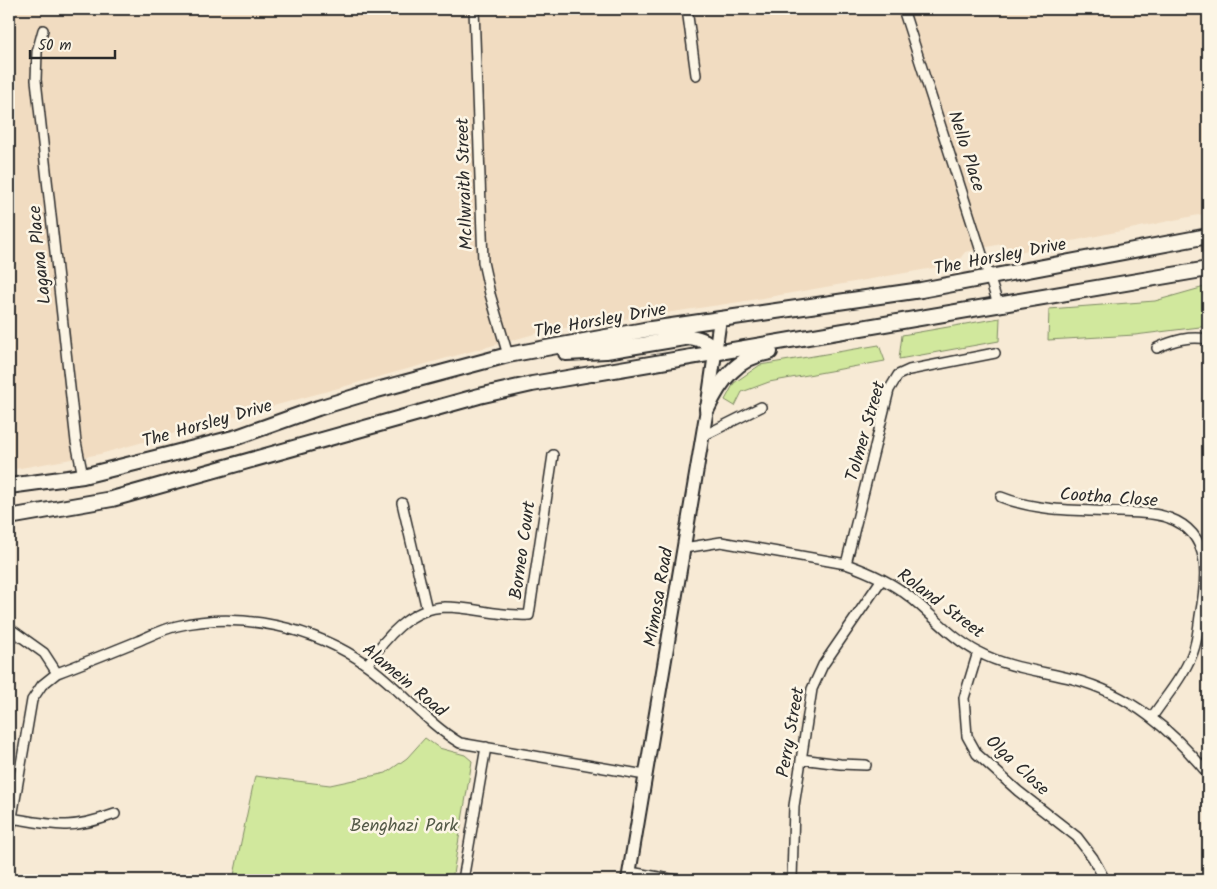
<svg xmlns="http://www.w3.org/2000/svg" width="1217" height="889" font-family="Kalam,sans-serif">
  <rect width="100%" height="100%" fill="#f7ead5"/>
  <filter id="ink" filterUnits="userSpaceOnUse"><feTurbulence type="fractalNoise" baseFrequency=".02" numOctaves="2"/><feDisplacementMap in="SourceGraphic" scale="10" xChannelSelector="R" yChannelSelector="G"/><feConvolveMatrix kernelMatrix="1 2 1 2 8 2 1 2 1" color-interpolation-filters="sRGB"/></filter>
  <g filter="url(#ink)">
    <path fill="#f1dcc1" d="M 9,9 L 1208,9 L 1208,213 L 1014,253 L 1001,244 L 965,252 L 956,264 L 746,301 L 545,331 L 100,454 L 9,470 Z"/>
    <path fill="#d1e89d" stroke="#7e8a64" d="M 1208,286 L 1208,326 L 1135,335 L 1048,340 L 1049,309 L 1155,301 Z
      M 1000,318 L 999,341 L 899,359 L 902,335 Z
      M 879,345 L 885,361 L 769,382 L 742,392 L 735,406 L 725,400 L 734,383 L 760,365 Z
      M 425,738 L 439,748 L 465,755 L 472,761 L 452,880 L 233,880 L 255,776 L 330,785 L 386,773 L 407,758 Z"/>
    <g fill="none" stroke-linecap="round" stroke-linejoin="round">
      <defs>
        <path id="minor" d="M 474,9 L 483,262 L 490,294 L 508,355
          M 687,9 L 696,75
          M 903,9 L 998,304
          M 43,30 L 37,52 L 36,80 L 76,442 L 83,476
          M 1157,348 C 1174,340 1189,336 1208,339
          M 703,436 L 761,407
          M 1001,497 C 1038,512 1080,510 1120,512 C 1136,513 1154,512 1169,518 C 1213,534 1207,579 1200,616 C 1198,632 1196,649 1188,663 C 1179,682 1164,699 1152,717
          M 402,503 L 427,610
          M 684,548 L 721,542 L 846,564 C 869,572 891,582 910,597 C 933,615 952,639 978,652 C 1008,668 1042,671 1073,679 C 1130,694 1172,730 1208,774
          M 846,564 L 889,390 L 898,375 L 909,370 L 995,353
          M 9,628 L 44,653 L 57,673
          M 978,652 L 964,698 L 967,736 L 977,754 L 1018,791 L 1077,837 L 1093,858 L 1105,880
          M 367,665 C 385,638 410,608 445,607 C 473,607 501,617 529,615 L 553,455
          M 801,759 L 840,764 L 866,765
          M 11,818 C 57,826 71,830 115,814
          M 9,835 L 32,700 L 42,685 L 57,673 C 84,663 111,652 138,641 C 150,636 163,629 177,626 C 241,611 314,627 367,665 C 400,688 425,722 460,743 L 645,775
          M 630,872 L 676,880
          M 463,880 L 486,747
          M 792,880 L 794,806 L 812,689 L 823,665 L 882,579"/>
        <path id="secondary" d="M 628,880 L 707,409 L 720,319"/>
        <path id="primary" d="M 566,353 L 606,351 L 690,337 C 702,339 709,342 716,352
          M 707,409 C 720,381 737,357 770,352
          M 9,486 L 83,476 L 167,455 L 237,437 L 318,408 L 377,390 L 508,355 L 644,330 L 921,290 L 1208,236
          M 9,517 L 112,499 L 479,396 L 532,384 L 1208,269"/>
      </defs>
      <use href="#minor" stroke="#2b2b2b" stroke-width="12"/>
      <use href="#secondary" stroke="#2b2b2b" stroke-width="16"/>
      <use href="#primary" stroke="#2b2b2b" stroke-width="18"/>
      <use href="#minor" stroke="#fcf5e5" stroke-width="9"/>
      <use href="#secondary" stroke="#fcf5e5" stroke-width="12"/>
      <use href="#primary" stroke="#fcf5e5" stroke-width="14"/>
    </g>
  </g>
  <g text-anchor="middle" stroke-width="5" stroke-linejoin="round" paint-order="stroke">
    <g font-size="18" fill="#2b2b2b" stroke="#fcf5e5">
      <text transform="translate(967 151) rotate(72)" y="6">Nello Place</text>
      <text transform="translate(464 184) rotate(-92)" y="6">McIlwraith Street</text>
      <text transform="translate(39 255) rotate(-96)" y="6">Lagana Place</text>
      <text transform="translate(1000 256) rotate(-11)" y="6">The Horsley Drive</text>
      <text transform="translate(600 320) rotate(-10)" y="6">The Horsley Drive</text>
      <text transform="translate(207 423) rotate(-16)" y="6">The Horsley Drive</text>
      <text transform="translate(865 431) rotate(-74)" y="6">Tolmer Street</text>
      <text transform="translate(1109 497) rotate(4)" y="6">Cootha Close</text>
      <text transform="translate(522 550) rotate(-82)" y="6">Borneo Court</text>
      <text transform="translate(658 597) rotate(-80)" y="6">Mimosa Road</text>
      <text transform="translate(941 603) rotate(37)" y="6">Roland Street</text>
      <text transform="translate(405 680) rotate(40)" y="6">Alamein Road</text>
      <text transform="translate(790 732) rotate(-80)" y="6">Perry Street</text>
      <text transform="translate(1018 765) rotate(43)" y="6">Olga Close</text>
    </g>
    <g font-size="18" fill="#545a48" stroke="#fcf5e5">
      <text x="404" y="831">Benghazi Park</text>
    </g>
  </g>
  <rect width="1217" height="889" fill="none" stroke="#fcf5e5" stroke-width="30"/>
  <rect x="15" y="15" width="1187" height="859" fill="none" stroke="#2b2b2b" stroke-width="2" filter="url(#ink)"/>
  <path d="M30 50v8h85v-8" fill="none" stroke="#2b2b2b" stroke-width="2.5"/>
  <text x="38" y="50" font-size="15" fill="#2b2b2b" stroke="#fcf5e5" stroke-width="4" paint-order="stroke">50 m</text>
</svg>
